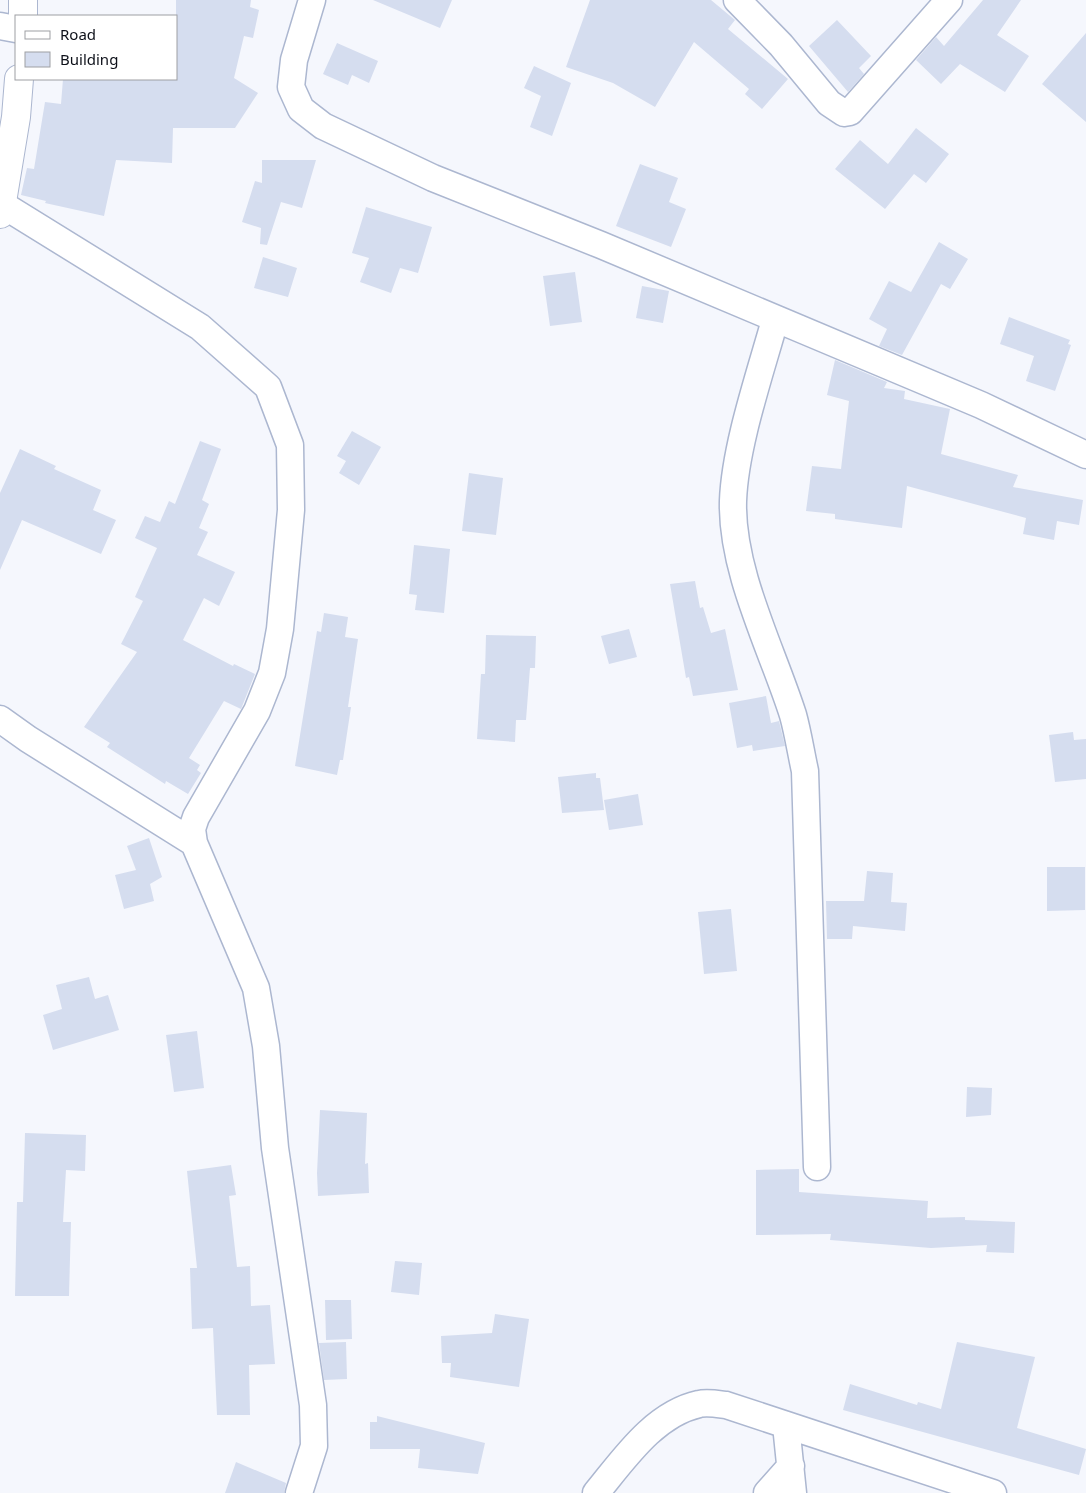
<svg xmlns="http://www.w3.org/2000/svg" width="1086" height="1493" font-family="'Noto Sans',sans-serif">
  <rect width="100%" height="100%" fill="#f5f7fd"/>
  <path fill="#d5ddef" d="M 176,0 L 251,0 L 250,7 L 259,10 L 253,38 L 244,36 L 234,78 L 258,93 L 235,128 L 173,128 L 172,163 L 116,160 L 104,216 L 45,203 L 46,201 L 21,195 L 27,168 L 34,169 L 45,102 L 61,104 L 63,79 L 176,79 Z
    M 373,0 L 452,0 L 440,28 Z
    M 590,0 L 711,0 L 735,20 L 728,29 L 788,79 L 762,109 L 745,94 L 749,89 L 694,42 L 655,107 L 613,83 L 566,67 Z
    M 983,0 L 1021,0 L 997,35 L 1029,56 L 1005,92 L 960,64 L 941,84 L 916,60 L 936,37 L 944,46 Z
    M 837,20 L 871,56 L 859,68 L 864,74 L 848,92 L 809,46 Z
    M 1086,33 L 1086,122 L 1042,84 Z
    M 337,43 L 378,61 L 369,83 L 352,75 L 348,85 L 323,74 Z
    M 534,66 L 571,83 L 552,136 L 530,127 L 541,96 L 524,88 Z
    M 916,128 L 949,154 L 926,183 L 914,174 L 885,209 L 835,169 L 860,140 L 888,164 Z
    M 262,160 L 316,160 L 302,208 L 281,202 L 267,245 L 260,244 L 261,228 L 242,222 L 255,181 L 262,183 Z
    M 640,164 L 678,178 L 669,202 L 686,209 L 671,247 L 616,226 Z
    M 366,207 L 432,227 L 418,273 L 400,268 L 391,293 L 360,282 L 369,258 L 352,253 Z
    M 939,242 L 968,259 L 950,289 L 941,284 L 902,355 L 879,346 L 887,329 L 869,319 L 889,281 L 911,292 Z
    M 263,257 L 297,268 L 288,297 L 254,288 Z
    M 575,272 L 582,322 L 550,326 L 543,276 Z
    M 642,286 L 669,291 L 663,323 L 636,318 Z
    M 1009,317 L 1070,340 L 1068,344 L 1071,345 L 1055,391 L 1026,381 L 1034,356 L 1000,344 Z
    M 835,360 L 887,382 L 884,388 L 905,391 L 904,399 L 950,409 L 941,454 L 1018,475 L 1013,487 L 1083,500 L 1079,525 L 1057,521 L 1054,540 L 1023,534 L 1026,518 L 907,486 L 902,528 L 835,519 L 835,514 L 806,511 L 812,466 L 841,469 L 849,401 L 827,395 Z
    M 352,431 L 381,447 L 359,485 L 339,473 L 346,461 L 337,456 Z
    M 200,441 L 221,449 L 202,500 L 209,504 L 199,528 L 208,532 L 197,555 L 235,572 L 219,606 L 204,598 L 183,640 L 233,666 L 234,664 L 255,674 L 241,709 L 224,701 L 189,758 L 200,765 L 197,770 L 201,773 L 188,794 L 166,781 L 165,784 L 107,747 L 110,743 L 84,727 L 137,652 L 121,644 L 143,601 L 135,597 L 157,548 L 135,538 L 145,516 L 160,522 L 169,501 L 175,504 Z
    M 20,449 L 56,466 L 54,469 L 101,490 L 93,510 L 116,520 L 101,554 L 22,520 L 0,570 L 0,493 Z
    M 469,473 L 503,478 L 496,535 L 462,531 Z
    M 414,545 L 450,549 L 444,613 L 415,610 L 417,595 L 409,594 Z
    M 695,581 L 700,608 L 703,607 L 711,633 L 725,629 L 738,690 L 693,696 L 689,677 L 686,678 L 670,584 Z
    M 324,613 L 348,617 L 345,637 L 358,639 L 348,707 L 351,707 L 343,760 L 340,760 L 337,775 L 295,766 L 317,631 L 321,632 Z
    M 629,629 L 637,657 L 609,664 L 601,636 Z
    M 486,635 L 536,636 L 535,668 L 530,668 L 526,720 L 516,720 L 515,742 L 477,739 L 481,674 L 485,674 Z
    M 766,696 L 771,723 L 779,721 L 785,746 L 753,751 L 752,745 L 737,748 L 729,703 Z
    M 1073,732 L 1074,740 L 1086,739 L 1086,779 L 1055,782 L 1049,735 Z
    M 596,773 L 596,778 L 600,778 L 604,810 L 562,813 L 558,777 Z
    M 638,794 L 643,825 L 609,830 L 604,800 Z
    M 149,838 L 162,877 L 150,884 L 154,901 L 124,909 L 115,875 L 136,870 L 127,846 Z
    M 1047,867 L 1085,867 L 1085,910 L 1047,911 Z
    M 867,871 L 893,873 L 891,902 L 907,903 L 905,931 L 853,926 L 852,939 L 827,939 L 826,901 L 864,901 Z
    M 731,909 L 737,971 L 704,974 L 698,912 Z
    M 89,977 L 95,999 L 108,995 L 119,1030 L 53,1050 L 43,1015 L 62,1009 L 56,985 Z
    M 197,1031 L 204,1088 L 174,1092 L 166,1035 Z
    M 967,1087 L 992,1088 L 991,1115 L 966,1117 Z
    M 320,1110 L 367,1113 L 365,1164 L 368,1163 L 369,1193 L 318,1196 L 317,1173 Z
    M 25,1133 L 86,1135 L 85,1171 L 66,1170 L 63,1222 L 71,1222 L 69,1296 L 15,1296 L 17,1202 L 23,1202 Z
    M 231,1165 L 236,1195 L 229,1196 L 237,1267 L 250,1266 L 251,1306 L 270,1305 L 275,1364 L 249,1365 L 250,1415 L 217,1415 L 213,1328 L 192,1329 L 190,1268 L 197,1268 L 187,1171 Z
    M 799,1169 L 799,1192 L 928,1201 L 927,1218 L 965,1217 L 965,1220 L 1015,1222 L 1014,1253 L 986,1252 L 987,1245 L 931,1248 L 830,1240 L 831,1234 L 756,1235 L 756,1170 Z
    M 395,1261 L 422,1263 L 419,1295 L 391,1292 Z
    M 325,1300 L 351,1300 L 352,1339 L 326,1340 Z
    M 495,1314 L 529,1319 L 519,1387 L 450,1377 L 451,1363 L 442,1363 L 441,1336 L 492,1333 Z
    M 346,1342 L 347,1379 L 324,1380 L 319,1343 Z
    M 957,1342 L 1035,1357 L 1017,1428 L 1086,1449 L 1079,1475 L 843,1410 L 850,1384 L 917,1405 L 918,1402 L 941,1409 Z
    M 377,1416 L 485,1443 L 478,1474 L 418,1468 L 420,1449 L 370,1449 L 370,1422 L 377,1422 Z
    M 236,1462 L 286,1483 L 284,1493 L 225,1493 Z"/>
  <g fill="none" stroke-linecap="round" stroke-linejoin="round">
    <defs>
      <path id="minor" d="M 312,0 L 294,60 L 291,87 L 301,109 L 323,126 L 433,178 L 601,245 L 981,405 L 1086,455
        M 737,0 L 781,45 L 829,103 L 844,113 L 850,112 L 949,0
        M 0,26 L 16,29
        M 3,205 L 200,327 L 268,387 L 290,445 L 291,510 L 280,629 L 272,673 L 257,711 L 196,817 L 192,829 L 194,843 L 256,988 L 266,1046 L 275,1148 L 313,1405 L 314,1446 L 299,1493
        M 775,320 C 760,374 735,446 733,501 C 731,571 772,649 793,715 C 798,733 801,753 805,771 L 817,1167
        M 0,719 L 28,739 L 194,843
        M 786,1425 L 793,1493
        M 596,1493 C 624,1459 654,1414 699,1404 C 707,1402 718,1404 726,1405 L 993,1493
        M 767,1493 L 791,1466"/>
      <path id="tertiary" d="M 23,0 L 23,16
        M 0,214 L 16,117 L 19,79"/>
    </defs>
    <use href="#minor" stroke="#acb7d0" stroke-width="29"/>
    <use href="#tertiary" stroke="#acb7d0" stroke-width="30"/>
    <use href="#minor" stroke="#fff" stroke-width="26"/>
    <use href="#tertiary" stroke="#fff" stroke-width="28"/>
  </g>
  <rect x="15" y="15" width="162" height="65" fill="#ffffff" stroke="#9e9fa3"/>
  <rect x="25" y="31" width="25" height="8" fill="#ffffff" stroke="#9e9fa3"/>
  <text x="60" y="40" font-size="15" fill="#0d1019">Road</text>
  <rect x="25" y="52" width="25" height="15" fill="#d5ddef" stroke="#9e9fa3"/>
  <text x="60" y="65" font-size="15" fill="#0d1019">Building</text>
</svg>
